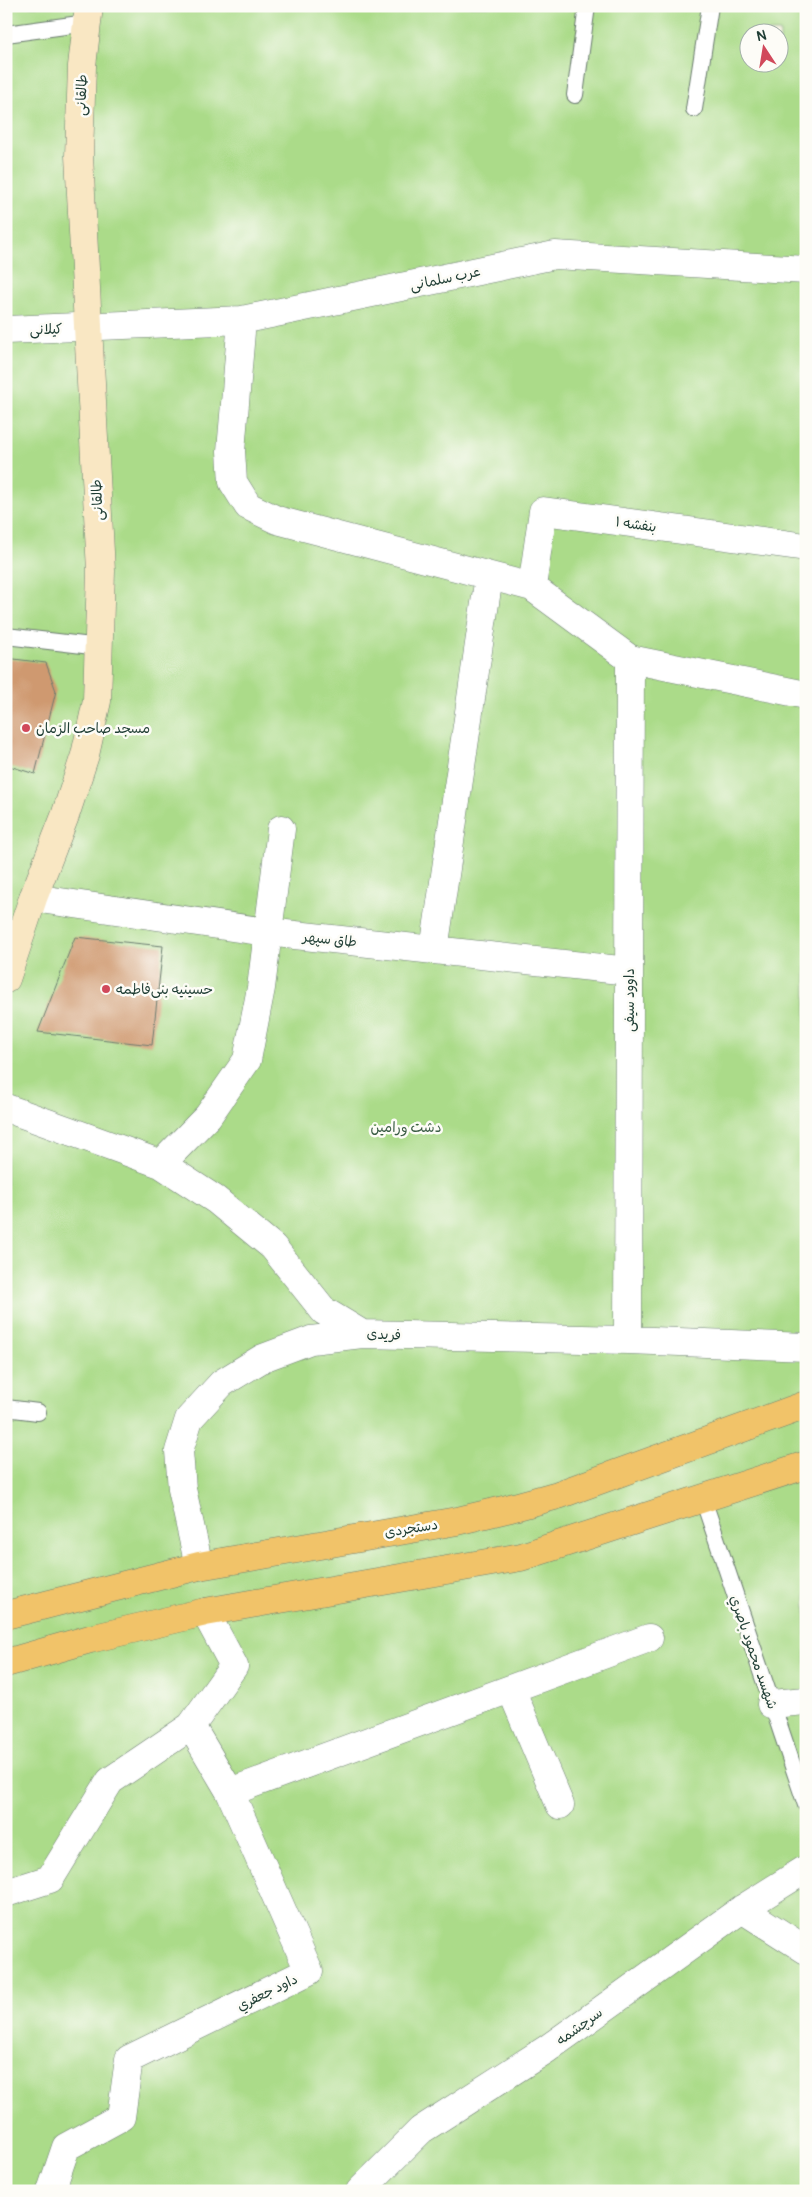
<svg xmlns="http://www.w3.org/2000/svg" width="812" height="2197" font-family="Pangolin,'Playpen Sans Arabic',sans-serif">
  <rect width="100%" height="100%" fill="#fdfcf7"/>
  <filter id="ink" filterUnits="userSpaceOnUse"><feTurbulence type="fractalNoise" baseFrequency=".02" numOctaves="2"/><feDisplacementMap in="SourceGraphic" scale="10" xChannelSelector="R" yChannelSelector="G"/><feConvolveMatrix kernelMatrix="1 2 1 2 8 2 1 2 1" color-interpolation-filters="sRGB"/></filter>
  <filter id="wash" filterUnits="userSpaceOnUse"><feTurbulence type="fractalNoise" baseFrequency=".0096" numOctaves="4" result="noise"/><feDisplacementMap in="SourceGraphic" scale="20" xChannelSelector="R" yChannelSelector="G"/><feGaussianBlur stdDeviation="1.12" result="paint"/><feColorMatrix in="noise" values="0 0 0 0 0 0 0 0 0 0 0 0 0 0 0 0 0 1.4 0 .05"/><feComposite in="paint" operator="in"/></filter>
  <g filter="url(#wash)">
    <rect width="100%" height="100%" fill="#f5efdc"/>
    <path fill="#abdb89" stroke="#658c5e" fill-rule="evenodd" d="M 6,6 L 806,6 L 806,2191 L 6,2191 ZM 750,32 L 780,32 L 780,62 L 750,62 Z"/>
    <g id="blocks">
      <path fill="#cf9970" d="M 6,658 L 46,663 L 56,691 L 35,774 L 6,765 Z
        M 75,937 L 163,946 L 152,1045 L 38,1032 Z"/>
    </g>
  </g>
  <g filter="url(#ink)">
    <use href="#blocks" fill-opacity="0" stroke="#6a7b6f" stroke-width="1"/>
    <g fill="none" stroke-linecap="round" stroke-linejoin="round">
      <defs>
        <path id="lane" d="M 6,34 L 87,23
          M 575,95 L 587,6
          M 694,109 L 710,6
          M 6,636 L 100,647
          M 6,1408 L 38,1412
          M 703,1499 L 806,1805"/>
        <path id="street" d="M 242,320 L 231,451 L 233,482 L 248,506 L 277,520 L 532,587 L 630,659 L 806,695
          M 6,330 L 242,320 L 555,255 L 806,270
          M 532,587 L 543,511 L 806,547
          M 33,898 L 267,932 L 629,971
          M 434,950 L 489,576
          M 6,1108 L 161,1164 L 216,1200 L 273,1247 L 324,1311 L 362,1334 L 628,1340 L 806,1347
          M 161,1164 L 208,1116 L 247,1060 L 261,988 L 281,829
          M 628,1340 L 630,659
          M 199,1566 L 182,1489 L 179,1451 L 189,1419 L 222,1383 L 263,1358 L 311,1340 L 362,1334
          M 511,1689 L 560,1805
          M 771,1704 L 806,1701
          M 230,1792 L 649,1638
          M 6,1893 L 50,1879 L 110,1781 L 191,1726 L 234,1666 L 205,1612
          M 742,1909 L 806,1950
          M 51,2191 L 66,2147 L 121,2117 L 129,2059 L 309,1971 L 230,1792 L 191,1726
          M 360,2191 L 421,2130 L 547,2049 L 742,1909 L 806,1869"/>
        <path id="secondary" d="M 6,979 L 33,898 L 65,816 L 85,755 L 97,701 L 101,571 L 79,156 L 82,66 L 89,6"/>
        <path id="primary" d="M 6,1615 L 199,1566 L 457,1521 L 507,1509 L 558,1495 L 806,1405
          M 6,1663 L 90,1639 L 205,1612 L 521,1557 L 806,1465"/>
      </defs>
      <use href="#lane" stroke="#6a7b6f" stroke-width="18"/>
      <use href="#street" stroke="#6a7b6f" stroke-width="29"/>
      <use href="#secondary" stroke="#6a7b6f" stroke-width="29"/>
      <use href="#primary" stroke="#6a7b6f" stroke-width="29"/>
      <use href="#lane" stroke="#fff" stroke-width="16"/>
      <use href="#street" stroke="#fff" stroke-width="28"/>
      <use href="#secondary" stroke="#f9e7c3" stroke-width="28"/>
      <use href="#primary" stroke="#f1c369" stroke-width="28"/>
    </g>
  </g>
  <g fill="#d1495b" stroke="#fdfcf7" stroke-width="2">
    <circle cx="26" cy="728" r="5"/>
    <circle cx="106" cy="989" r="5"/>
  </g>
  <g text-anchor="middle" stroke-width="5" stroke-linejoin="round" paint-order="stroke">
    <g font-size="14" fill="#1f3d34" stroke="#fdfcf7">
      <text transform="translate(81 95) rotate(-88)" y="5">طالقانی</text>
      <text transform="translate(445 278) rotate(-12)" y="5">عرب سلمانی</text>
      <text transform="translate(46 329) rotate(-2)" y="5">کیلانی</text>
      <text transform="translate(97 500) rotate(-93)" y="5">طالقانی</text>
      <text transform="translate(636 524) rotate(8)" y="5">بنفشه ۱</text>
      <text transform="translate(330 939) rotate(6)" y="5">طاق سپهر</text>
      <text transform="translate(629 1000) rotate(-90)" y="5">داوود سیفی</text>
      <text transform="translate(384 1334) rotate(3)" y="5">فریدی</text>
      <text transform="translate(411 1528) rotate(-9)" y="5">دستجردی</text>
      <text transform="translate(754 1652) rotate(71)" y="5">شهسد محمود باصري</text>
      <text transform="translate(267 1992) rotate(-26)" y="5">داود جعفري</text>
      <text transform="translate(579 2026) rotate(-36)" y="5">سرچشمه</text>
    </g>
    <g font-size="14" fill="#1f3d34" stroke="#fdfcf7" text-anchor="start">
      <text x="36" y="733">مسجد صاحب الزمان</text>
      <text x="116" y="994">حسینیه بنی‌فاطمه</text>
    </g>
    <g font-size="14" fill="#3b5d45" stroke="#fdfcf7">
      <text x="406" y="1132">دشت ورامین</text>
    </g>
  </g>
  <rect width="812" height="2197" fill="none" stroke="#fdfcf7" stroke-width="25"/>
  <g transform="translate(764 48) rotate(348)"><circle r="24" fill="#fdfcf7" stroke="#a4b0a9"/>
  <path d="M0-4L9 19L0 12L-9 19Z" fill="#d1495b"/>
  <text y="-8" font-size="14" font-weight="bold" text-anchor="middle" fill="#1f3d34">N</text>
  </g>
</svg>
